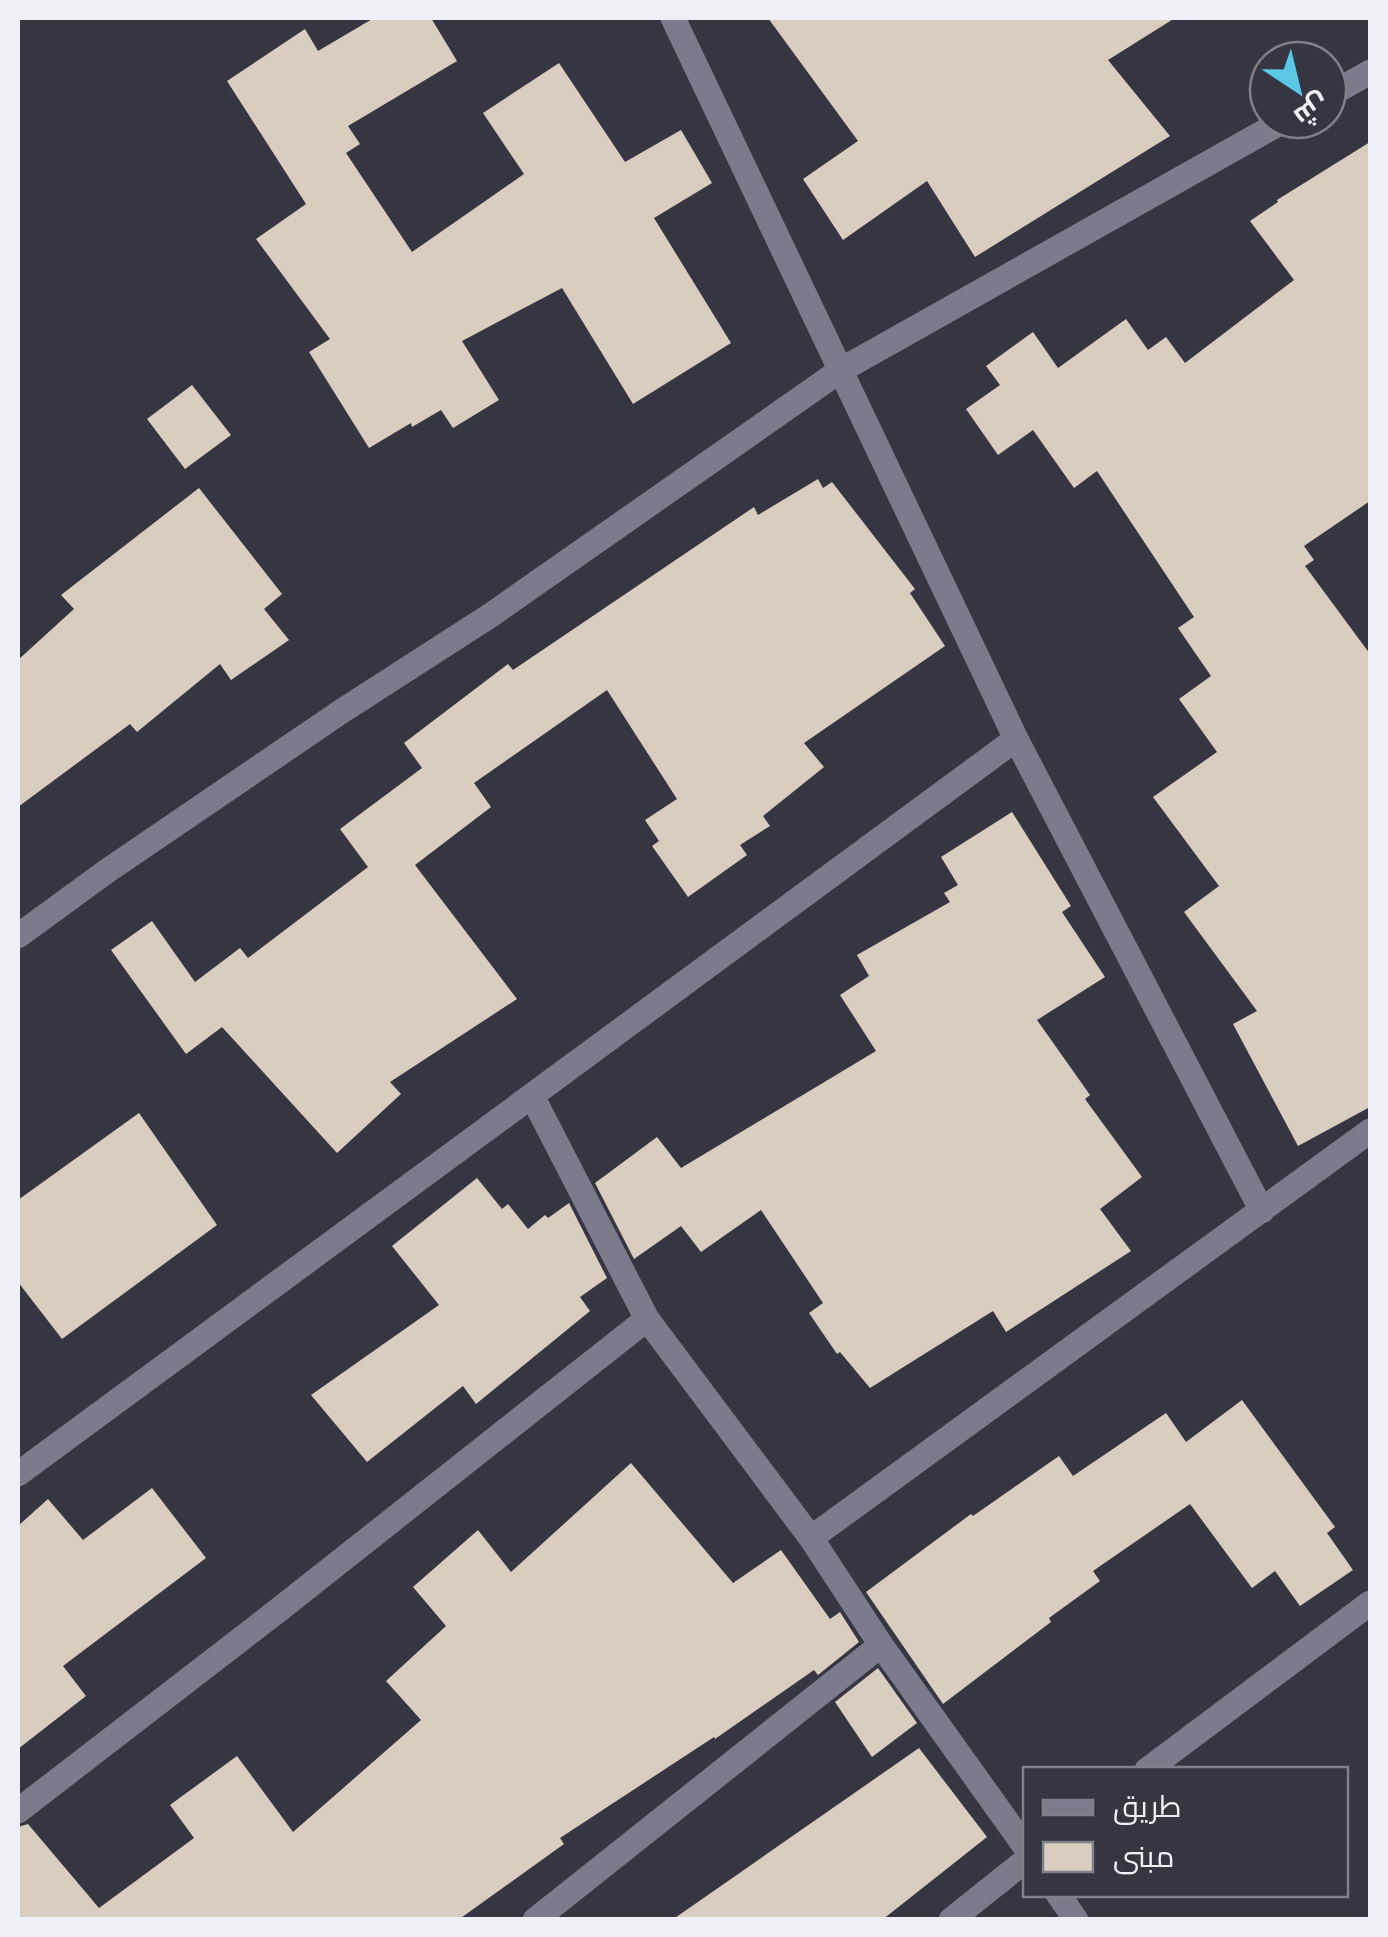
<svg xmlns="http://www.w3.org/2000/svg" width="1388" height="1937" font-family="'Archivo Narrow',Cairo,sans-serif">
  <rect width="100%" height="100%" fill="#363643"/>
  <path fill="#d9cdbf" d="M 374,18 L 431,18 L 457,61 L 348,126 L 360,144 L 346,153 L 412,252 L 524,174 L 483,113 L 559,63 L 625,162 L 681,130 L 712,183 L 654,218 L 731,343 L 633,404 L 562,288 L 462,341 L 499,400 L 453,428 L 441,410 L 412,427 L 411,423 L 369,448 L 309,352 L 330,339 L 256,239 L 306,204 L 227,81 L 305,29 L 318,51 Z
    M 768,18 L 1175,18 L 1108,60 L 1170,136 L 975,257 L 927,181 L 843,240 L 803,179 L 858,141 Z
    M 1370,142 L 1370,501 L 1304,546 L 1314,560 L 1305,566 L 1370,654 L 1370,1107 L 1298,1146 L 1233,1024 L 1257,1011 L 1184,912 L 1219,886 L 1153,797 L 1217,752 L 1179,699 L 1211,676 L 1178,628 L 1194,617 L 1097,471 L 1074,488 L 1033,430 L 998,455 L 966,409 L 1000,385 L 986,366 L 1033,332 L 1058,368 L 1126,319 L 1148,350 L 1166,337 L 1185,363 L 1294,280 L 1250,221 L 1278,202 L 1277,200 Z
    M 192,385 L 231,435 L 185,469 L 147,419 Z
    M 818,479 L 823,488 L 832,482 L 915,589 L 910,593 L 945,646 L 804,743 L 824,767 L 763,816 L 770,826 L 740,845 L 747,855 L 688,897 L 652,846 L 659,841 L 645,820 L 677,799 L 607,690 L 474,783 L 491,807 L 415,865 L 517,999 L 390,1082 L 401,1094 L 337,1153 L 222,1027 L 186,1054 L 111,950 L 152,921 L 195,982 L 240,948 L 248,958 L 368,867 L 340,829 L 422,768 L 404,743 L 508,664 L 513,670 L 754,507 L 758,515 Z
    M 199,488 L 282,594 L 264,609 L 289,640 L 231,680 L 220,664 L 137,732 L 130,724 L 18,807 L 18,660 L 74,609 L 61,595 Z
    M 1012,812 L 1071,906 L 1062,912 L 1105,977 L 1037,1020 L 1090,1095 L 1085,1099 L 1142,1177 L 1100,1209 L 1131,1251 L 1006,1332 L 993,1311 L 870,1388 L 840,1352 L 837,1354 L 809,1313 L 823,1303 L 761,1210 L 701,1252 L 681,1226 L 634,1259 L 595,1183 L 657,1137 L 681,1168 L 876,1051 L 840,995 L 869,976 L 857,955 L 950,902 L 944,893 L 958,885 L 941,857 Z
    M 139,1113 L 217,1225 L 62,1339 L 18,1282 L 18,1200 Z
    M 477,1178 L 502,1209 L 508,1204 L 528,1229 L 545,1215 L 548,1218 L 569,1203 L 607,1278 L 580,1297 L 590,1311 L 476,1404 L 463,1386 L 367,1462 L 311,1395 L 439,1305 L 392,1246 Z
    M 1242,1400 L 1335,1527 L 1327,1533 L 1353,1570 L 1300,1606 L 1275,1571 L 1252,1588 L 1190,1504 L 1093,1571 L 1100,1581 L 1049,1618 L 1051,1622 L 943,1704 L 866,1592 L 971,1514 L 973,1516 L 1059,1456 L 1073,1476 L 1166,1413 L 1186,1442 Z
    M 631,1463 L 733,1583 L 781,1550 L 830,1619 L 840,1612 L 859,1642 L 818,1675 L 814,1670 L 715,1739 L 714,1737 L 560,1838 L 564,1844 L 458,1920 L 18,1920 L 18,1827 L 28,1824 L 99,1908 L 194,1838 L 170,1805 L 237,1756 L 293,1832 L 421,1720 L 386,1681 L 446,1626 L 413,1587 L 478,1530 L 511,1572 Z
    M 152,1488 L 206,1558 L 63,1666 L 86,1696 L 18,1749 L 18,1526 L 48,1499 L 83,1540 Z
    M 878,1668 L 917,1723 L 872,1757 L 835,1702 Z
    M 919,1748 L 987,1837 L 882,1920 L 672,1920 Z"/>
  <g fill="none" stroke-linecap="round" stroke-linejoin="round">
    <path stroke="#7c7b8b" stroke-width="25" d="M 673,18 L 1016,739 L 1262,1211
      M 1328,96 L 1370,72
      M 18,936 L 107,871 L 342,711 L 491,615 L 841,370 L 1285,120
      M 532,1096 L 647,1319 L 811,1538 L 881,1645 L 1026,1848
      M 18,1474 L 1016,739
      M 811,1538 L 1370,1131
      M 1147,1770 L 1370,1603
      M 18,1811 L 276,1612 L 647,1319
      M 1058,1894 L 1076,1920
      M 535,1920 L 881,1645
      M 951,1920 L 1026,1860"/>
  </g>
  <rect width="1388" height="1937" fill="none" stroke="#efeff8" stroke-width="40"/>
  <rect x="1023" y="1767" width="325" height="130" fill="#363643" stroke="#80808b" stroke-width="2.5"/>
  <rect x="1043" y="1800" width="50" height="15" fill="#7c7b8b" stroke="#80808b" stroke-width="2.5"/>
  <text x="1113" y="1817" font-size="30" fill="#efeff8">طريق</text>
  <rect x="1043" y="1842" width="50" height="30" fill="#d9cdbf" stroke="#80808b" stroke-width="2.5"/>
  <text x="1113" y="1867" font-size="30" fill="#efeff8">مبنى</text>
  <g transform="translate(1298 90) rotate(145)"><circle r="48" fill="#363643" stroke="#80808b" stroke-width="2.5"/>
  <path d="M0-8L18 38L0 25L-18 38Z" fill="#5ac8e5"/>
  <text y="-15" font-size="28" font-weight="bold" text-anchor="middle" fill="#efeff8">ش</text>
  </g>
</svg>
